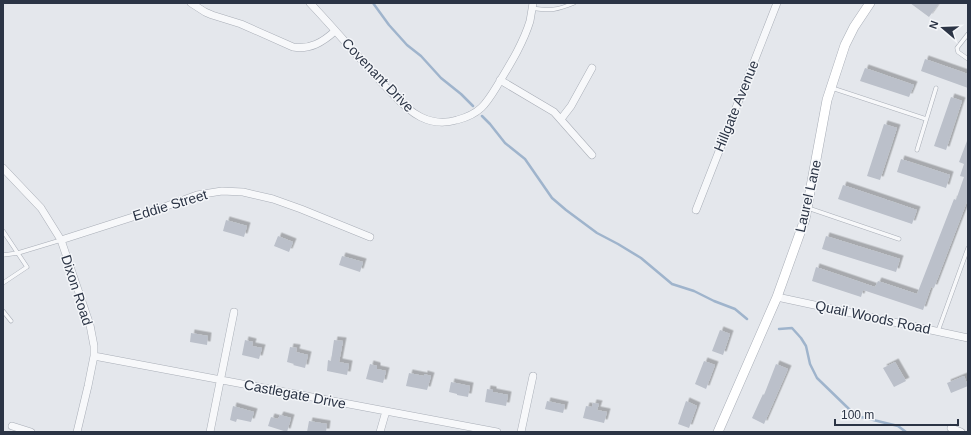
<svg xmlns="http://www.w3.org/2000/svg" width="971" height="435" font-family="Arial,sans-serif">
  <defs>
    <filter id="shadow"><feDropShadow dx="3.5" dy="-3.5" stdDeviation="0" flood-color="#0004"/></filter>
  </defs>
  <rect width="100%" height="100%" fill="#e4e7ec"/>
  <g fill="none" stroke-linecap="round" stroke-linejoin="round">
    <path stroke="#9fb4cc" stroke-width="2.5" d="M 373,3 L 389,25 L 407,45 L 421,56 L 441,78 L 461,94 L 473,106
      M 482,116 L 490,124 L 505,143 L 525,159 L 552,198 L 566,210 L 597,233 L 618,244 L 641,258 L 672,284 L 694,291 L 714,301 L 735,309 L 747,319
      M 779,329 L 792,328 L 801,338 L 806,346 L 810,364 L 817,378 L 849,409 L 861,417 L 898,426 L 906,432"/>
  </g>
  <path fill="#bbc0ca" filter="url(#shadow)" d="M 910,3 L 939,3 L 929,17 Z
    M 925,59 L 968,74 L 968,88 L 921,71 Z
    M 865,68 L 914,85 L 909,97 L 860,81 Z
    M 951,97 L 962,101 L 946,150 L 934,146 Z
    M 884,124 L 897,128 L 880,180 L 867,176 Z
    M 967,141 L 968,141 L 968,199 L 934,288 L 931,287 L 923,310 L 863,290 L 861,297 L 812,281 L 816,267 L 875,287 L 878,281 L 917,294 L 954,199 L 956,200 L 964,177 L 960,176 L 964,164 L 959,162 Z
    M 901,159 L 950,175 L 946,188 L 897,172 Z
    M 843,185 L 917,210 L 912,224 L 838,199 Z
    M 226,220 L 247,226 L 244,237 L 223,231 Z
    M 278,236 L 293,242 L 289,252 L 274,246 Z
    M 826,236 L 900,259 L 896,272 L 822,249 Z
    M 342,256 L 363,262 L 360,272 L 339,265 Z
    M 720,330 L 730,334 L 723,355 L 712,351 Z
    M 191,333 L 208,336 L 207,345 L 190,342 Z
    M 245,340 L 253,342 L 252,346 L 262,348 L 259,359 L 242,355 Z
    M 334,340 L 343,341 L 339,362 L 349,364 L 347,375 L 327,371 L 328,360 L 331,361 Z
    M 290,347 L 297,348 L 296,352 L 308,355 L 305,368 L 293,365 L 294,364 L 287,362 Z
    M 704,361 L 715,365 L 706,389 L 695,384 Z
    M 895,362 L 906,381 L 894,387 L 883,368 Z
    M 370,364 L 377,366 L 377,369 L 386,371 L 383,383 L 366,379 Z
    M 776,364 L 788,369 L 764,424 L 752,418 L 763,394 L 764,395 Z
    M 409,373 L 424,376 L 424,374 L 431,376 L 427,390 L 406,386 Z
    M 964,376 L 968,386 L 951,393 L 947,383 Z
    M 451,382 L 470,386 L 468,397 L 457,395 L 457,394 L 449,392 Z
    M 487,389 L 493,390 L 493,392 L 508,395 L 506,406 L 485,402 Z
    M 547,401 L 565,405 L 563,413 L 545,409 Z
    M 686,401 L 697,406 L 689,428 L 678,424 Z
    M 593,403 L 599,404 L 597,410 L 607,412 L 604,423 L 583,418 L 586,406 L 592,407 Z
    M 233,406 L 254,412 L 251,422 L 237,419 L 236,422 L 230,420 Z
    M 280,415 L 291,418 L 287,432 L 268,426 L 271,417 L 278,419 Z
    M 309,421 L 327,424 L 326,432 L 307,432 Z"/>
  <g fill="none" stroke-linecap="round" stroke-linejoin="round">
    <defs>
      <path id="lane" d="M 532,8 C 551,11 557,10 574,3
        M 968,34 L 957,48 L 958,52 L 968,59
        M 832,88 L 926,119
        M 917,150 L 936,88
        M 808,208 L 899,239
        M 3,231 L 27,267 L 3,283
        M 3,255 L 18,253 L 61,240
        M 3,311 L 11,321
        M 938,331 L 968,248"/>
      <path id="street" d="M 191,3 L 205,12 L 212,15 L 241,24 L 293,47 C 310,50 323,42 335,31
        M 310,3 C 329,23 347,44 365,64 C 374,74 382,84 392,93 C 410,113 429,128 457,120 C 480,114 486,104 497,86 C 509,66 523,44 530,21 C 531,15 532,9 533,3
        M 500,80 L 554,112 L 592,155
        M 561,119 L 571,106 L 592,68
        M 3,168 L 41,208 L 61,240 L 90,325 L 94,346 L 94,356 L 88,386 L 77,432
        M 696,210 L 777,3
        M 61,240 L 164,207 L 197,195 L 222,191 L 243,192 L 273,199 L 301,209 L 370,237
        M 777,297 L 968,338
        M 94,356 L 497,432
        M 12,426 L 31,432
        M 951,428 L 961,432
        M 210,432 L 234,312
        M 380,432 L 386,411
        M 521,432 L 533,376"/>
      <path id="secondary" d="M 718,432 L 777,297 L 805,219 L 827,100 L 845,45 L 854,27 L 870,3"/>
    </defs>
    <use href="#lane" stroke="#a9aeb7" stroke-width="4.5"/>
    <use href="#street" stroke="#a9aeb7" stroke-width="8"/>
    <use href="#secondary" stroke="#a9aeb7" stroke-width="10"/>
    <use href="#lane" stroke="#f7f8fa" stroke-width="3.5"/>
    <use href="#street" stroke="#f7f8fa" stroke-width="7"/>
    <use href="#secondary" stroke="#fff" stroke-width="9"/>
  </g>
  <g text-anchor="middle" stroke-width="3" stroke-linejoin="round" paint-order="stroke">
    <g font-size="14" fill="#2b3445" stroke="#f4f6f9">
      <text transform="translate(378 75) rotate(46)" y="5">Covenant Drive</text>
      <text transform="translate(736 106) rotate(-68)" y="5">Hillgate Avenue</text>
      <text transform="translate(808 196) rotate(-77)" y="5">Laurel Lane</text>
      <text transform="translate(170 205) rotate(-17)" y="5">Eddie Street</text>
      <text transform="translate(77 290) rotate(72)" y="5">Dixon Road</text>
      <text transform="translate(873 317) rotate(12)" y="5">Quail Woods Road</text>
      <text transform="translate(295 394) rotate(11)" y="5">Castlegate Drive</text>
    </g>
  </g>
  <rect width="971" height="435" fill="none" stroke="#2b3445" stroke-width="8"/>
  <g transform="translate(943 28) rotate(289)" stroke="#f4f6f9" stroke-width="3" paint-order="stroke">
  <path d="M0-3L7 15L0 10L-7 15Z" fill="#2b3445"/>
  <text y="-6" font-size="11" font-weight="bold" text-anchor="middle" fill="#2b3445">N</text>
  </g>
  <path d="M835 419v6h123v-6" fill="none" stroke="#2b3445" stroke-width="2"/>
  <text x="841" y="419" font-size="12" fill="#2b3445" stroke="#f4f6f9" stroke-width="3" paint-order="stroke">100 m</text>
</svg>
